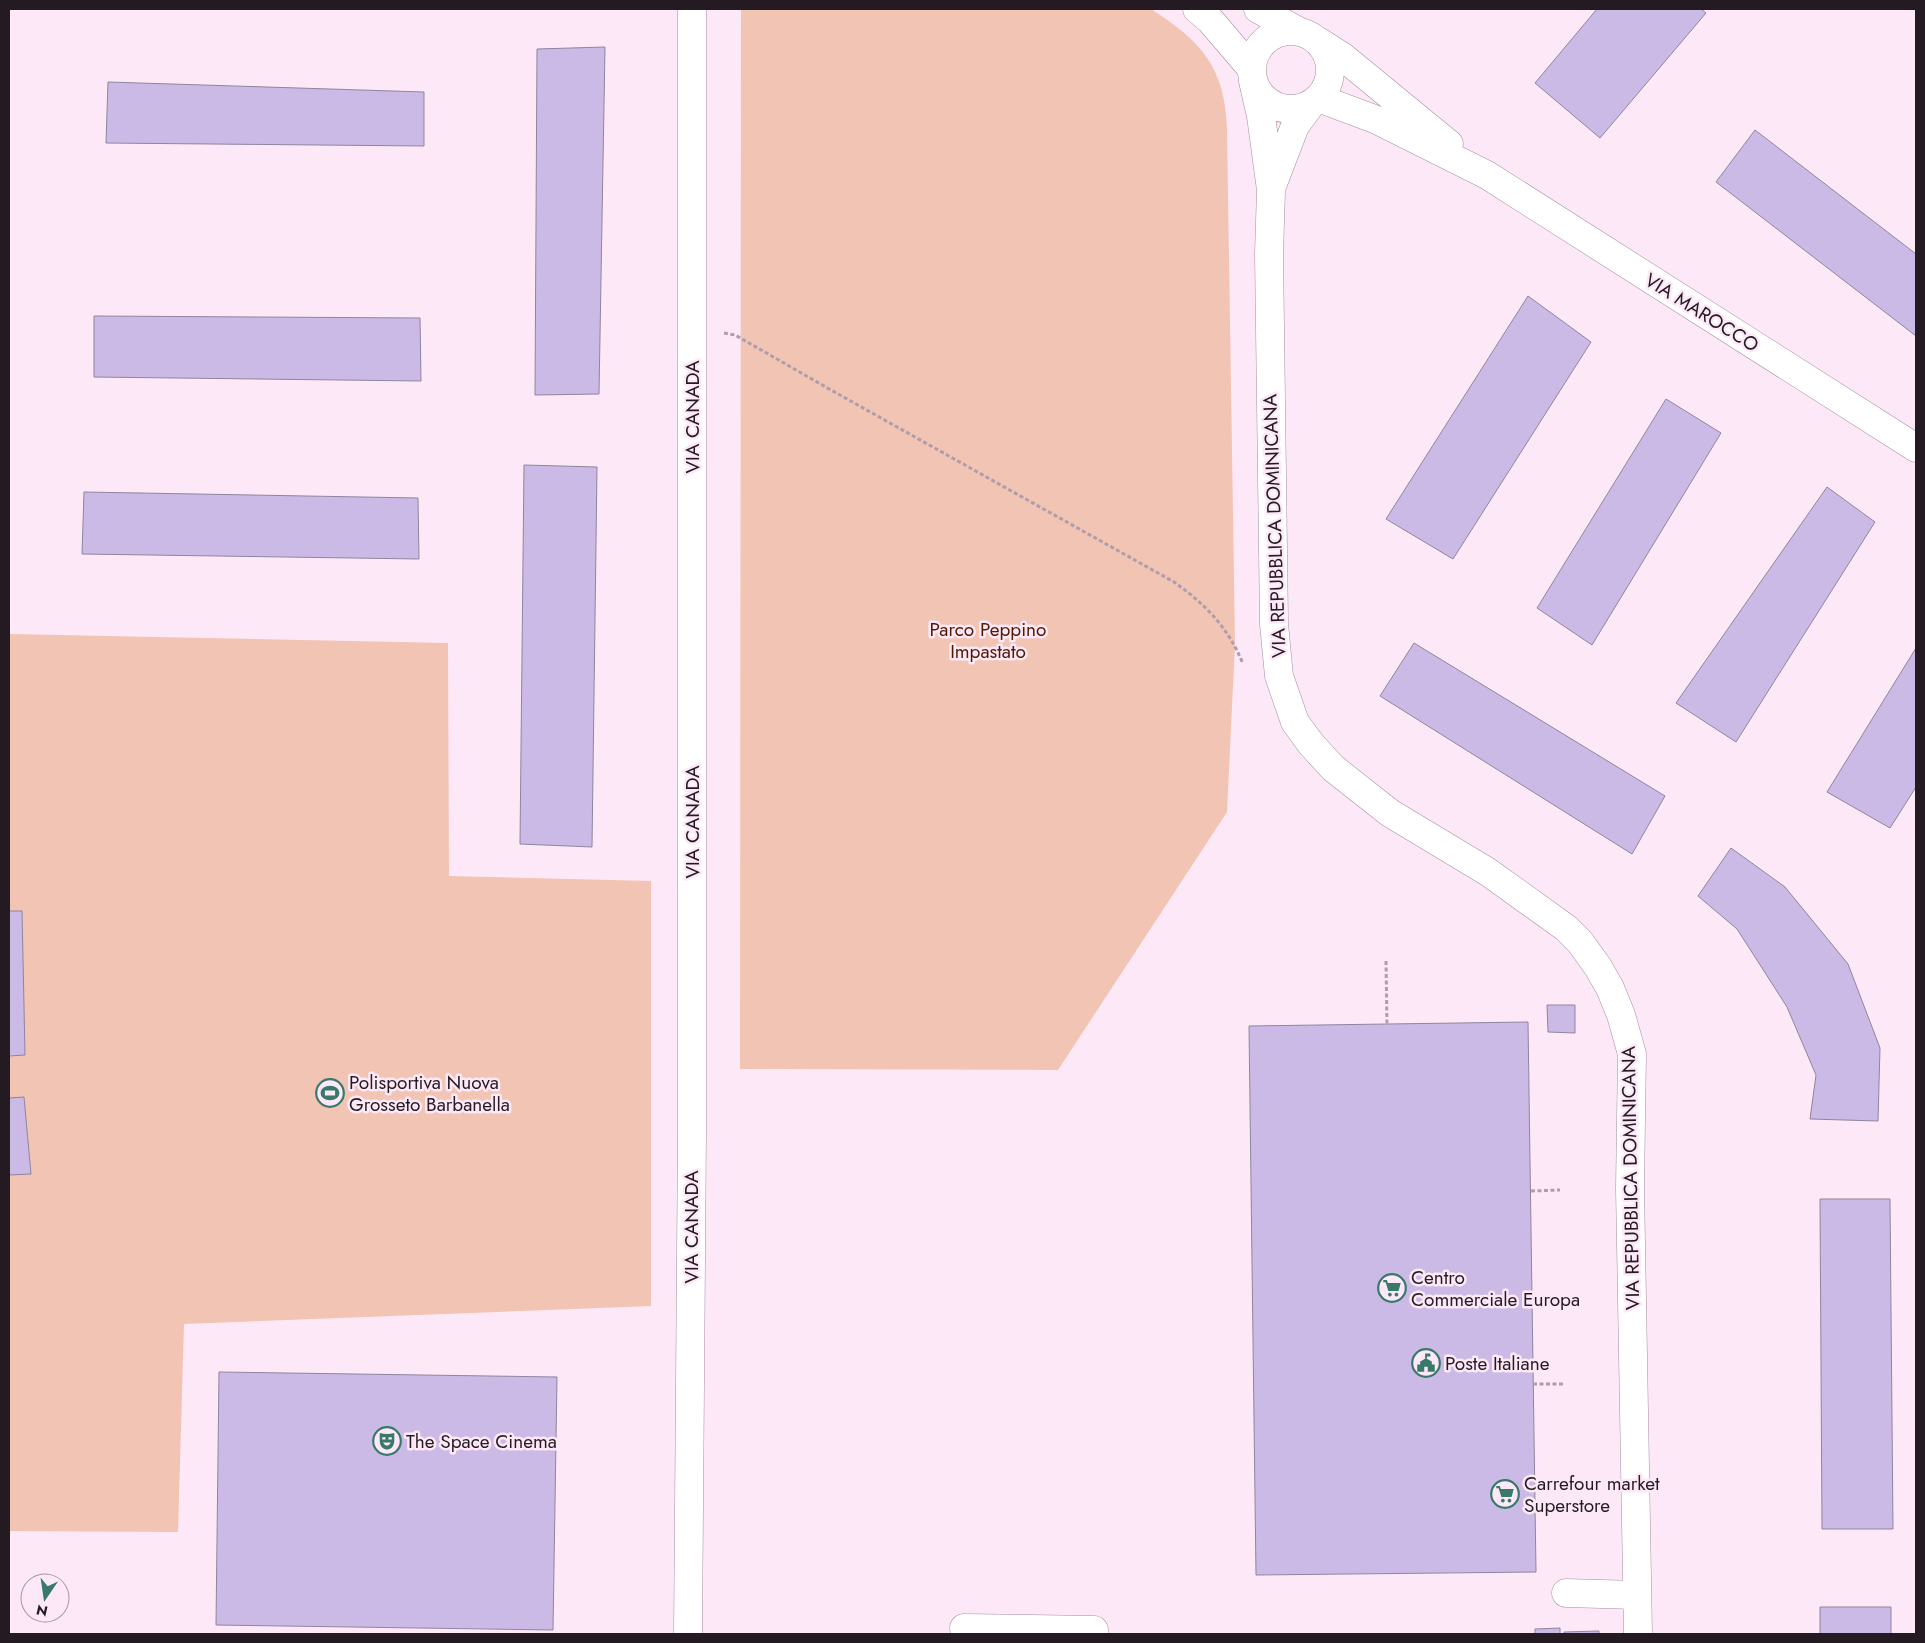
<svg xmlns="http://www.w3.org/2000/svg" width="1925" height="1643" font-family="Jost,sans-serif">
  <rect width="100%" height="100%" fill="#fde8f7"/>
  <path fill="#f2c4b4" d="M 741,9 L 1151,9 C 1201,41 1225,67 1227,129 L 1235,644 L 1227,812 L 1058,1070 L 740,1069 Z
    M 9,634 L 448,643 L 449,876 L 651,881 L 651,1306 L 184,1324 L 178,1532 L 9,1531 Z"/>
  <path fill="#ccbae6" stroke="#8f859d" d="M 1597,9 L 1701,9 L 1706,13 L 1600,138 L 1535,83 Z
    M 605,47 L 599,394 L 535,395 L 537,49 Z
    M 108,82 L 424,92 L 424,146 L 106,143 Z
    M 1755,130 L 1916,254 L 1916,336 L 1716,182 Z
    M 1528,296 L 1591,342 L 1453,559 L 1386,519 Z
    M 94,316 L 420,318 L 421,381 L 94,377 Z
    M 1666,399 L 1721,433 L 1592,645 L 1537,608 Z
    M 524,465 L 597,467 L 592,847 L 520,844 Z
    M 1827,487 L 1875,522 L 1736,742 L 1676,703 Z
    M 84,492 L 418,498 L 419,559 L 82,554 Z
    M 1414,643 L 1665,796 L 1632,854 L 1380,696 Z
    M 1916,648 L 1916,787 L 1890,828 L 1827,792 Z
    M 1731,848 L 1785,887 L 1848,964 L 1880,1048 L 1878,1121 L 1810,1119 L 1816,1075 L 1787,1007 L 1737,929 L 1698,896 Z
    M 9,911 L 22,911 L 25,1055 L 9,1056 Z
    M 1547,1005 L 1575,1005 L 1575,1033 L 1548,1032 Z
    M 1528,1022 L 1536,1572 L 1256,1575 L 1249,1026 Z
    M 24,1097 L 31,1174 L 9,1175 L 9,1098 Z
    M 1820,1199 L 1890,1199 L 1893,1529 L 1822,1529 Z
    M 219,1372 L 557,1377 L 553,1630 L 216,1625 Z
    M 1820,1607 L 1891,1607 L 1891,1634 L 1820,1634 Z
    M 1560,1628 L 1560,1634 L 1535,1634 L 1535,1629 Z
    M 1599,1631 L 1599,1634 L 1564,1634 L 1564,1632 Z"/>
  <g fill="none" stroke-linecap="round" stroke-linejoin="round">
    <defs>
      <path id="minor" d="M 1197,9 L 1210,20 L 1251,68
        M 1258,9 L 1300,32
        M1252 70a39 39 0 1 1 78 0a39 39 0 1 1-78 0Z
        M 1318,41 L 1343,57 L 1449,144
        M 1253,81 L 1261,116 L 1271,190 L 1269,254 L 1274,624 L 1279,676 L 1295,722 L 1311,744 L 1333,768 L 1390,813 L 1488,872 L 1566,928 L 1580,942 L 1598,967 L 1610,988 L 1621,1015 L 1632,1054 L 1630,1188 L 1638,1634
        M 1318,98 L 1377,120 L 1487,175 L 1916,448
        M 1272,186 L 1295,126 L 1312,103
        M 1566,1593 L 1637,1595
        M 964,1628 L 1094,1630 L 1094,1634
        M 688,1634 L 692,1133 L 692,9"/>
    </defs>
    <use href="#minor" stroke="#a68ea0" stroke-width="29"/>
    <path stroke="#af9eaa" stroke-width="3" stroke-dasharray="4 2.5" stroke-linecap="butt" d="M 724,333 L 735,335 L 831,390 L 1174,582 C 1206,605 1228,627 1243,664
      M 1386,961 L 1387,1025
      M 1531,1191 L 1560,1190
      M 1533,1384 L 1563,1384"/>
    <use href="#minor" stroke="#fff" stroke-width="28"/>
  </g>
  <defs>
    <symbol id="stadium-ring" viewBox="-11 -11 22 22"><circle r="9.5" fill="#fde8f7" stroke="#387969" stroke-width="1.5"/><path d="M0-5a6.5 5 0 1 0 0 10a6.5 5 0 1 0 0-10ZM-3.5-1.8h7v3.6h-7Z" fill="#387969"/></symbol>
    <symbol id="supermarket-ring" viewBox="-11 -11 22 22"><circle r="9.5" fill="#fde8f7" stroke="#387969" stroke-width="1.5"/><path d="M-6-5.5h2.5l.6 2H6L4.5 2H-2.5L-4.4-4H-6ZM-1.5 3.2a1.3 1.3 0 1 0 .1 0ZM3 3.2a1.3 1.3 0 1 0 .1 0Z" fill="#387969"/></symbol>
    <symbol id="civic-ring" viewBox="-11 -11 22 22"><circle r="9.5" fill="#fde8f7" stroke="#387969" stroke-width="1.5"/><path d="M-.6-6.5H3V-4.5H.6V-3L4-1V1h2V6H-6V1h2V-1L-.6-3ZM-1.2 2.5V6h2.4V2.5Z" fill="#387969"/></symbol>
    <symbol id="theatre-ring" viewBox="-11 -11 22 22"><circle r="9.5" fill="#fde8f7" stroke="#387969" stroke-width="1.5"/><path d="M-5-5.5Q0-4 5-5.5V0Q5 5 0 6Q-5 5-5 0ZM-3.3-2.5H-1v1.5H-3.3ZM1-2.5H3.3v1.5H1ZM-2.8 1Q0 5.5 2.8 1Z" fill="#387969"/></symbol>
  </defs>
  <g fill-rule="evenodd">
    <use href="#stadium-ring" x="314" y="1077" width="32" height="32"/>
    <use href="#supermarket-ring" x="1376" y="1272" width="32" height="32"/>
    <use href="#civic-ring" x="1410" y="1347" width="32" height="32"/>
    <use href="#theatre-ring" x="371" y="1425" width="32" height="32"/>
    <use href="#supermarket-ring" x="1489" y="1478" width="32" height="32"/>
  </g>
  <g text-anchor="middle" stroke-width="5" stroke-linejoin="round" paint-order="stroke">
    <g font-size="19" fill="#241b22" stroke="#fde8f7">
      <text transform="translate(1702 312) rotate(32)" y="7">VIA MAROCCO</text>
      <text transform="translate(692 417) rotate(-90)" y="7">VIA CANADA</text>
      <text transform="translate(1274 526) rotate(-92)" y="7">VIA REPUBBLICA DOMINICANA</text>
      <text transform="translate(692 822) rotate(-90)" y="7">VIA CANADA</text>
      <text transform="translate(1630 1178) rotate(-91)" y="7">VIA REPUBBLICA DOMINICANA</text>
      <text transform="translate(691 1227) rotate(-90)" y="7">VIA CANADA</text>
    </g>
    <g font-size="19" fill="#531801" stroke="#fde8f7">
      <text x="988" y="636">Parco Peppino<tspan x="988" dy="22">Impastato</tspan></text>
    </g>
    <g font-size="19" fill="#241b22" stroke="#fde8f7" text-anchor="start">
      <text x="349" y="1089">Polisportiva Nuova<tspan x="349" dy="22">Grosseto Barbanella</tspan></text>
      <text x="1411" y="1284">Centro<tspan x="1411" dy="22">Commerciale Europa</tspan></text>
      <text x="1445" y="1370">Poste Italiane</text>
      <text x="406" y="1448">The Space Cinema</text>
      <text x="1524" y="1490">Carrefour market<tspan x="1524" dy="22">Superstore</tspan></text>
    </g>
  </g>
  <rect width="1925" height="1643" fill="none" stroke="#241b22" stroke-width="20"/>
  <g transform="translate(45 1598) rotate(193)"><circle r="24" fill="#fde8f7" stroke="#a696a2"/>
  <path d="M0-4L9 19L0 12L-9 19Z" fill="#387969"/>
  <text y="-8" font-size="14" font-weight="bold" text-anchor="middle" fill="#241b22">N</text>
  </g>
</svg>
